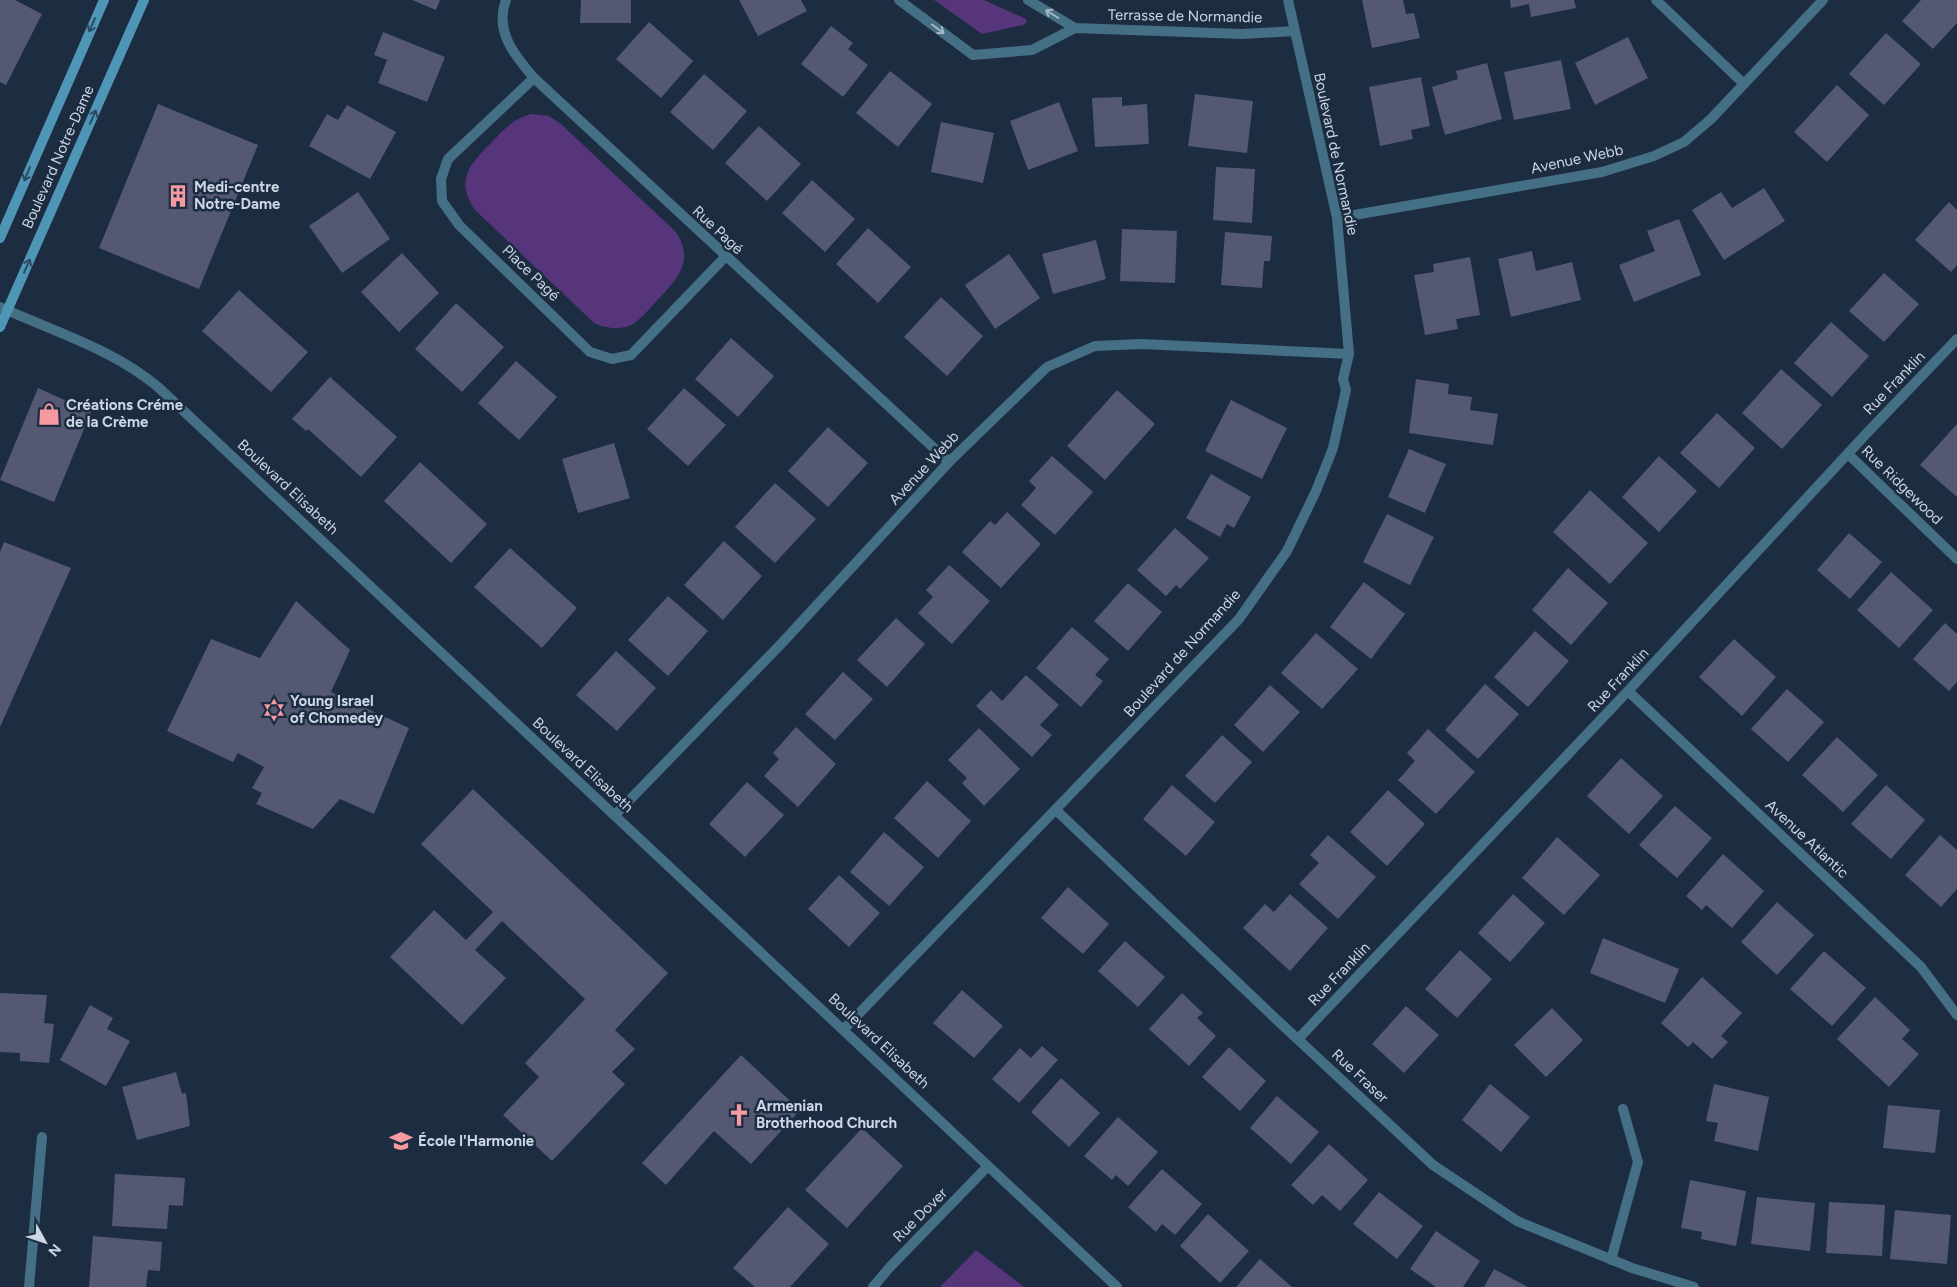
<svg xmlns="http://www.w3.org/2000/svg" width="1957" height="1287" font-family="Figtree,sans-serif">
  <rect width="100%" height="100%" fill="#1c2c41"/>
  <path fill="#56357b" d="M 934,0 L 984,0 L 1026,19 L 1027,22 L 1023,25 L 982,34 Z
    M 531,114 L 549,116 L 561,124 L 676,232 C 696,263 675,281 655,303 C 647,311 639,322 629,326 C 617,330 605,328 594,323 L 475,210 C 455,180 469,165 491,143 C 504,129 513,119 531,114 Z
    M 976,1250 L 1024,1287 L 940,1287 Z"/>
  <path fill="#545873" d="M 0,0 L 15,0 L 42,14 L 6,85 L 0,82 Z
    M 412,0 L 440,0 L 436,10 Z
    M 581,0 L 631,0 L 631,23 L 580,23 Z
    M 739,0 L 801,0 L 807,11 L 758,36 Z
    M 1362,0 L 1403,0 L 1406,14 L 1414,13 L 1420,38 L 1372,48 Z
    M 1510,0 L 1574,0 L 1576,8 L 1531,17 L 1529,4 L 1511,8 Z
    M 1921,0 L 1957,0 L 1957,23 L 1933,49 L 1902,21 Z
    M 649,22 L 693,61 L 661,98 L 616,59 Z
    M 831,26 L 853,43 L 848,49 L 868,65 L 843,97 L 801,64 Z
    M 383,32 L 445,57 L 427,102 L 378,83 L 387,60 L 374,55 Z
    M 1886,33 L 1921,64 L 1884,105 L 1849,74 Z
    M 1628,37 L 1648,78 L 1595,105 L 1575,63 Z
    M 1561,60 L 1571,109 L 1514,120 L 1504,72 Z
    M 1487,63 L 1502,119 L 1445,135 L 1432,87 L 1458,79 L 1456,71 Z
    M 890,71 L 932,104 L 898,147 L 856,113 Z
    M 704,74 L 747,111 L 713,150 L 670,112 Z
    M 1421,77 L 1430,126 L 1411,130 L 1413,139 L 1380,146 L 1369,87 Z
    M 1837,85 L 1869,115 L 1827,162 L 1794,132 Z
    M 1195,94 L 1253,101 L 1247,153 L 1188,146 Z
    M 1122,97 L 1122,106 L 1147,104 L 1149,144 L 1095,147 L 1092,98 Z
    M 1059,102 L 1078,151 L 1028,170 L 1010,121 Z
    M 158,104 L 258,145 L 199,289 L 99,248 Z
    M 347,105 L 396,132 L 370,179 L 309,146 L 327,114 L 338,120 Z
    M 941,122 L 994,133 L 983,183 L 931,172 Z
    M 759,126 L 801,164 L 767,201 L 725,163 Z
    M 1216,167 L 1255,169 L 1252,223 L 1213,220 Z
    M 812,180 L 855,219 L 825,252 L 782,213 Z
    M 1764,188 L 1785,221 L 1724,260 L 1692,210 L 1721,192 L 1732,208 Z
    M 358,192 L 390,239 L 342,273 L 309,226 Z
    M 1949,202 L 1957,210 L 1957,265 L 1951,272 L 1915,240 Z
    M 1679,219 L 1701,275 L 1634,302 L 1619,265 L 1655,251 L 1647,231 Z
    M 868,228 L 911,267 L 878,303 L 836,264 Z
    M 1122,229 L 1177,231 L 1175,283 L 1120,281 Z
    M 1225,232 L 1272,236 L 1270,261 L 1264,261 L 1262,288 L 1221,285 Z
    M 1096,240 L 1106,279 L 1053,294 L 1042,254 Z
    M 1532,251 L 1536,271 L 1572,262 L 1581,300 L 1511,317 L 1498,259 Z
    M 402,253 L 439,293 L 399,332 L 361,292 Z
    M 1009,254 L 1040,298 L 995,329 L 965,285 Z
    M 1470,257 L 1480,315 L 1456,319 L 1458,329 L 1425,335 L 1414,275 L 1434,272 L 1433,264 Z
    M 1884,273 L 1919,304 L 1884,342 L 1849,311 Z
    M 239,290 L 308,352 L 271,392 L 202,331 Z
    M 941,297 L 983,336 L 947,376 L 904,337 Z
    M 456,303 L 504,347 L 462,392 L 415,349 Z
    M 1831,322 L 1869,356 L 1832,397 L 1794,363 Z
    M 731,338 L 774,376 L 738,417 L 695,379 Z
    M 516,361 L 557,397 L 519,440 L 478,403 Z
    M 1781,369 L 1822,405 L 1782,449 L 1742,413 Z
    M 330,377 L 397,437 L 361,477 L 308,429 L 306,431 L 292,419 Z
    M 1416,379 L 1449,384 L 1448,394 L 1472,397 L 1470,410 L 1498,414 L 1493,445 L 1409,433 Z
    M 38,388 L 91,412 L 54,502 L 0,480 Z
    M 684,388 L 726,425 L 688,466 L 647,429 Z
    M 1117,390 L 1155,424 L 1105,480 L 1067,446 Z
    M 1231,400 L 1287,428 L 1262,479 L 1205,451 Z
    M 1717,413 L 1755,448 L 1719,488 L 1680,453 Z
    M 1957,424 L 1957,497 L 1920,465 Z
    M 828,427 L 868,463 L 828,507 L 788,471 Z
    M 614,443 L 630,498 L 578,513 L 562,459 Z
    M 1409,449 L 1446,464 L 1425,513 L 1388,497 Z
    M 1052,456 L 1093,492 L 1055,535 L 1021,505 L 1036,488 L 1029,481 Z
    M 1659,456 L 1697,491 L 1659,532 L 1622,497 Z
    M 420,462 L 487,524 L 451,563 L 384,501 Z
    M 1211,474 L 1251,497 L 1234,528 L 1227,524 L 1220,537 L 1186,518 Z
    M 775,483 L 816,519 L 775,563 L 735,527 Z
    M 1590,490 L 1648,543 L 1610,584 L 1553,532 Z
    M 1007,512 L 1041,544 L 1001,588 L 962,552 L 990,521 L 995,525 Z
    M 1387,514 L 1434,537 L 1410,585 L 1363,562 Z
    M 1175,528 L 1209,558 L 1180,589 L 1176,585 L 1166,596 L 1137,570 Z
    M 1849,533 L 1882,562 L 1850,599 L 1817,570 Z
    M 724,541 L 762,576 L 723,620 L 684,585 Z
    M 4,542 L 71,568 L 0,727 L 0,552 Z
    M 510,548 L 577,608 L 542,648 L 474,587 Z
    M 949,565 L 990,601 L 952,644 L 918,613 L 933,597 L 926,590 Z
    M 1568,568 L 1608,603 L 1571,645 L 1532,610 Z
    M 1891,572 L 1933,610 L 1899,648 L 1857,610 Z
    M 1364,582 L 1405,614 L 1371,659 L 1330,627 Z
    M 1128,583 L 1162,612 L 1128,651 L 1094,621 Z
    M 668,596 L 708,631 L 668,676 L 628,640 Z
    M 296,601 L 350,650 L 331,692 L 409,728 L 374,814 L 340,799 L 313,829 L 256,804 L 262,793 L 252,788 L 264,767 L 238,753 L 233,762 L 167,731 L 211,639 L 260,658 Z
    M 896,618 L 925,644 L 887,687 L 857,660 Z
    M 1945,623 L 1957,634 L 1957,682 L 1949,691 L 1913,659 Z
    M 1072,627 L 1109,659 L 1095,675 L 1103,681 L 1081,707 L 1036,668 Z
    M 1535,631 L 1569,661 L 1528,707 L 1494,677 Z
    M 1316,633 L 1358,669 L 1322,709 L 1281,673 Z
    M 1734,639 L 1776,677 L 1742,716 L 1699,677 Z
    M 616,651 L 656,688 L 617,731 L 576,695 Z
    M 843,672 L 873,699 L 835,740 L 805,714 Z
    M 1026,675 L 1059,705 L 1040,725 L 1052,735 L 1032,757 L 976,706 L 991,690 L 1002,701 Z
    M 1485,684 L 1519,714 L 1478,759 L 1445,730 Z
    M 1270,685 L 1300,712 L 1263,752 L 1234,725 Z
    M 1787,689 L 1824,722 L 1788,762 L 1751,729 Z
    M 796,727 L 836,764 L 798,807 L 764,776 L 779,759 L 773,753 Z
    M 979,728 L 1020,769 L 984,806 L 962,783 L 967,778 L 948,760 Z
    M 1428,729 L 1475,772 L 1436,814 L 1398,780 L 1415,761 L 1407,753 Z
    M 1222,735 L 1252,762 L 1215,803 L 1185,776 Z
    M 1837,737 L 1878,775 L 1843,812 L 1802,775 Z
    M 1621,758 L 1663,796 L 1629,834 L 1587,796 Z
    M 927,781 L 971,821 L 938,858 L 894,818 Z
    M 747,782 L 784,815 L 745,857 L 709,824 Z
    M 1172,785 L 1215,822 L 1186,856 L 1143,819 Z
    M 1886,785 L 1925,820 L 1891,859 L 1851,824 Z
    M 473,789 L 668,973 L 615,1030 L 635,1049 L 612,1072 L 625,1084 L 552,1161 L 503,1115 L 539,1077 L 525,1063 L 585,999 L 502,921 L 475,950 L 506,978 L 462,1025 L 390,957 L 434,910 L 466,940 L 493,912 L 421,844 Z
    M 1388,790 L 1425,824 L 1387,866 L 1350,832 Z
    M 1675,806 L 1712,838 L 1677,878 L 1639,845 Z
    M 884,832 L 924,867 L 889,906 L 850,872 Z
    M 1328,835 L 1376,877 L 1338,919 L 1299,884 L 1319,863 L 1310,855 Z
    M 1940,835 L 1957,850 L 1957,889 L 1941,907 L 1905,875 Z
    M 1557,837 L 1600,875 L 1564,915 L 1522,878 Z
    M 1723,854 L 1764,891 L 1732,928 L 1706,905 L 1702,910 L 1686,896 Z
    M 839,875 L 880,913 L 849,947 L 808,909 Z
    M 1068,887 L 1109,924 L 1083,954 L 1041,918 Z
    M 1290,894 L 1328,928 L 1290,971 L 1243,928 L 1265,904 L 1274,912 Z
    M 1513,894 L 1545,923 L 1510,962 L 1478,933 Z
    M 1777,902 L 1814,935 L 1777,975 L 1741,942 Z
    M 1603,938 L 1679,969 L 1665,1003 L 1590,973 Z
    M 1125,941 L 1165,977 L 1138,1007 L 1098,971 Z
    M 1460,950 L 1492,979 L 1457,1018 L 1425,989 Z
    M 1824,951 L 1866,988 L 1832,1026 L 1790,989 Z
    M 1702,977 L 1742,1013 L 1721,1036 L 1728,1042 L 1712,1059 L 1693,1042 L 1688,1047 L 1661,1023 Z
    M 962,990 L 1003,1026 L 974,1058 L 933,1023 Z
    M 0,993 L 47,995 L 44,1023 L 54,1024 L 49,1063 L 20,1061 L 20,1053 L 0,1052 Z
    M 1182,993 L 1203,1013 L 1197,1018 L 1216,1036 L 1189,1066 L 1149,1029 Z
    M 1875,997 L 1910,1030 L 1902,1039 L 1919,1054 L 1889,1087 L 1837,1039 Z
    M 90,1005 L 113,1018 L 107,1029 L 130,1041 L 106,1086 L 60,1060 Z
    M 1406,1006 L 1439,1035 L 1404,1073 L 1372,1044 Z
    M 1552,1008 L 1583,1040 L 1546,1077 L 1514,1045 Z
    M 1042,1046 L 1058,1060 L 1019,1103 L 992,1079 L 1020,1048 L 1031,1058 Z
    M 1229,1047 L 1266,1081 L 1240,1111 L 1202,1077 Z
    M 741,1055 L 800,1110 L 751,1164 L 714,1131 L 666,1185 L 642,1163 Z
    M 176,1072 L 182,1094 L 186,1093 L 190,1126 L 137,1140 L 122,1087 Z
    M 1061,1078 L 1100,1113 L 1069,1147 L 1031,1112 Z
    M 1490,1084 L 1530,1117 L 1501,1152 L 1462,1120 Z
    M 1714,1084 L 1769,1097 L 1758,1151 L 1714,1141 L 1718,1123 L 1706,1121 Z
    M 1277,1096 L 1319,1132 L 1291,1164 L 1250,1128 Z
    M 1888,1105 L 1940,1110 L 1935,1153 L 1883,1148 Z
    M 1118,1117 L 1158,1152 L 1128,1186 L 1116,1175 L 1112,1180 L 1084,1156 Z
    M 862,1128 L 903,1166 L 847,1228 L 805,1190 Z
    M 1329,1144 L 1368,1180 L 1340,1211 L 1322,1195 L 1313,1205 L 1291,1185 Z
    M 1162,1169 L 1202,1204 L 1175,1235 L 1162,1224 L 1156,1232 L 1128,1207 Z
    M 115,1174 L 185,1178 L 183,1206 L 169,1205 L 167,1229 L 112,1226 Z
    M 1690,1180 L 1746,1191 L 1736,1246 L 1701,1239 L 1702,1232 L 1681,1228 Z
    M 1379,1192 L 1423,1226 L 1397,1259 L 1353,1224 Z
    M 1757,1197 L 1815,1203 L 1810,1251 L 1751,1244 Z
    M 1829,1202 L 1885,1205 L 1882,1256 L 1826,1253 Z
    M 788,1207 L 829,1244 L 790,1287 L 755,1287 L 733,1268 Z
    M 1895,1210 L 1951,1215 L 1947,1264 L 1890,1259 Z
    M 1208,1214 L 1249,1251 L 1220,1283 L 1180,1246 Z
    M 1436,1231 L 1480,1261 L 1463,1287 L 1436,1287 L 1410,1269 Z
    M 93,1236 L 162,1242 L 160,1271 L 148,1270 L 146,1287 L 89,1287 Z
    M 1260,1259 L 1292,1287 L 1236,1287 Z
    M 1494,1269 L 1528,1287 L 1484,1287 Z"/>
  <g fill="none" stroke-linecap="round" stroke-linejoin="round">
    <path stroke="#456f84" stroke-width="10" d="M 506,0 C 494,31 515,56 534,78 L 949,462
      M 899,0 L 973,55 L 1032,50 L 1075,28 L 1242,34 L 1294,31
      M 1028,0 L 1075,28
      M 1656,0 L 1744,84
      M 534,78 L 448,159 L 441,179 L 442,201 L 459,225 L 590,352 L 612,359 L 631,355 L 725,257
      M 1337,218 L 1602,172 L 1654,156 L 1684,142 L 1711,119 L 1823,0
      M 0,307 C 53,331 113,349 158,387 L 1117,1287
      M 1848,454 L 1957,559
      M 1628,691 L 1921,967 L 1957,1015
      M 1056,810 L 1276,1019 L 1433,1165 L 1517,1221 L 1632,1268 L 1694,1287
      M 615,815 L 781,644 L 949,462 L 1047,367 L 1095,346 L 1142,344 L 1349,354
      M 844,1029 L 1239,619 L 1287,551 L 1316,491 L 1333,448 L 1346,390 L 1343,379 L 1349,354 L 1337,218 L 1288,0
      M 1299,1038 L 1628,691 L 1866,434 L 1957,339
      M 1611,1260 L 1638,1162 L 1623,1109
      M 29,1287 L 42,1137
      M 873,1287 L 890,1267 L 988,1166"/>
    <path stroke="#4f95b6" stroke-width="10" d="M 0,238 L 104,0
      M 0,327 L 144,0"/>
  </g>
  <defs><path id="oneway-shaft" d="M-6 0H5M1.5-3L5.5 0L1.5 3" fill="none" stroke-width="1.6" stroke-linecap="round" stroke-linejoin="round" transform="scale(1.25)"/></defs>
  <g stroke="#a4b7c7">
    <use href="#oneway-shaft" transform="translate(1052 14) rotate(-148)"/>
    <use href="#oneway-shaft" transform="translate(938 29) rotate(37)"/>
  </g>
  <g stroke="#2b4c64">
    <use href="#oneway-shaft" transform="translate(92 25) rotate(114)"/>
    <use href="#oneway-shaft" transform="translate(93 117) rotate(-66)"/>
    <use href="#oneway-shaft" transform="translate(27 174) rotate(113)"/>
    <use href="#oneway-shaft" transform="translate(27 266) rotate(-66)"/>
  </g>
  <defs>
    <symbol id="building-bare" viewBox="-9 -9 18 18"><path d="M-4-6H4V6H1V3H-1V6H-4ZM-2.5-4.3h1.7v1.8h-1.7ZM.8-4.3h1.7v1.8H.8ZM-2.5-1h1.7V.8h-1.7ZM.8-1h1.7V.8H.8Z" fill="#f49aa0" stroke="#1c2c41" stroke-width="2.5" paint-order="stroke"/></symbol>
    <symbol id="shop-bare" viewBox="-9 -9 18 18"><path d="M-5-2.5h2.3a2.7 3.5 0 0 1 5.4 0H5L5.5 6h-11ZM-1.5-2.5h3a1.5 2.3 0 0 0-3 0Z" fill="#f49aa0" stroke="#1c2c41" stroke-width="2.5" paint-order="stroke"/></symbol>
    <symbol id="synagogue-bare" viewBox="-9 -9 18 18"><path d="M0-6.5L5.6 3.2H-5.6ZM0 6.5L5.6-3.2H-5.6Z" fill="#f49aa0" stroke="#1c2c41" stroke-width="2.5" paint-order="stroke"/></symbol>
    <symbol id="church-bare" viewBox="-9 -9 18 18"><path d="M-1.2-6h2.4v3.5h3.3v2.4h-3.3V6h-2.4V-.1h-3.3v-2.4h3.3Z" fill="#f49aa0" stroke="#1c2c41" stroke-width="2.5" paint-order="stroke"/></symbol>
    <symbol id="school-bare" viewBox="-9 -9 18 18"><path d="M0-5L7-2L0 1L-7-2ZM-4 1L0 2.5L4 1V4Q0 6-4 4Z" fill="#f49aa0" stroke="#1c2c41" stroke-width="2.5" paint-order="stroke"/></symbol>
  </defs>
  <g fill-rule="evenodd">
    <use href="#building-bare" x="162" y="180" width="32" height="32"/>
    <use href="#shop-bare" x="33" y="398" width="32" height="32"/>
    <use href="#synagogue-bare" x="258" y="694" width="32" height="32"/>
    <use href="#church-bare" x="723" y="1099" width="32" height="32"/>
    <use href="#school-bare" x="385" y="1125" width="32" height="32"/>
  </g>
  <g text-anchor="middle" stroke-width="5" stroke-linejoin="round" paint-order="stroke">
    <g font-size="15" fill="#ccd6e4" stroke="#1c2c41">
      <text transform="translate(1185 16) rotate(1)" y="5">Terrasse de Normandie</text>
      <text transform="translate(1336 154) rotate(78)" y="5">Boulevard de Normandie</text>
      <text transform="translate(58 157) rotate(-66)" y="5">Boulevard Notre-Dame</text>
      <text transform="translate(1577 159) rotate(-12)" y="5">Avenue Webb</text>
      <text transform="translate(718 230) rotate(43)" y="5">Rue Pagé</text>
      <text transform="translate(531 273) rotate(44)" y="5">Place Pagé</text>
      <text transform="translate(1894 383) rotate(-46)" y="5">Rue Franklin</text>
      <text transform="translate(924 468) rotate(-47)" y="5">Avenue Webb</text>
      <text transform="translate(1902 485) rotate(44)" y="5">Rue Ridgewood</text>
      <text transform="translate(288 487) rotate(43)" y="5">Boulevard Elisabeth</text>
      <text transform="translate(1182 653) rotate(-48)" y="5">Boulevard de Normandie</text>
      <text transform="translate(1618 680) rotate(-47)" y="5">Rue Franklin</text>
      <text transform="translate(583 765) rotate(43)" y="5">Boulevard Elisabeth</text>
      <text transform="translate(1807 839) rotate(43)" y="5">Avenue Atlantic</text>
      <text transform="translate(1339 974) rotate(-46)" y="5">Rue Franklin</text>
      <text transform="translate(879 1041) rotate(43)" y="5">Boulevard Elisabeth</text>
      <text transform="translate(1360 1076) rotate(43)" y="5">Rue Fraser</text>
      <text transform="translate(920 1215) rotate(-45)" y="5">Rue Dover</text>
    </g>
    <g font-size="15" font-weight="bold" fill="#ccd6e4" stroke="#1c2c41" text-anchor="start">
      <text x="194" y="192">Medi-centre<tspan x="194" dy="17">Notre-Dame</tspan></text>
      <text x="66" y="410">Créations Créme<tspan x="66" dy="17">de la Crème</tspan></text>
      <text x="290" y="706">Young Israel<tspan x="290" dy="17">of Chomedey</tspan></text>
      <text x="756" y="1111">Armenian<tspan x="756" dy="17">Brotherhood Church</tspan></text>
      <text x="418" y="1146">École l'Harmonie</text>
    </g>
  </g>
  <g transform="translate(45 1242) rotate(130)" stroke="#1c2c41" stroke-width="4" paint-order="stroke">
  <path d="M0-4L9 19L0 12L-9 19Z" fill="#ccd6e4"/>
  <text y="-8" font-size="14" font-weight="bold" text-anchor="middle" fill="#ccd6e4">N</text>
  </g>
</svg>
